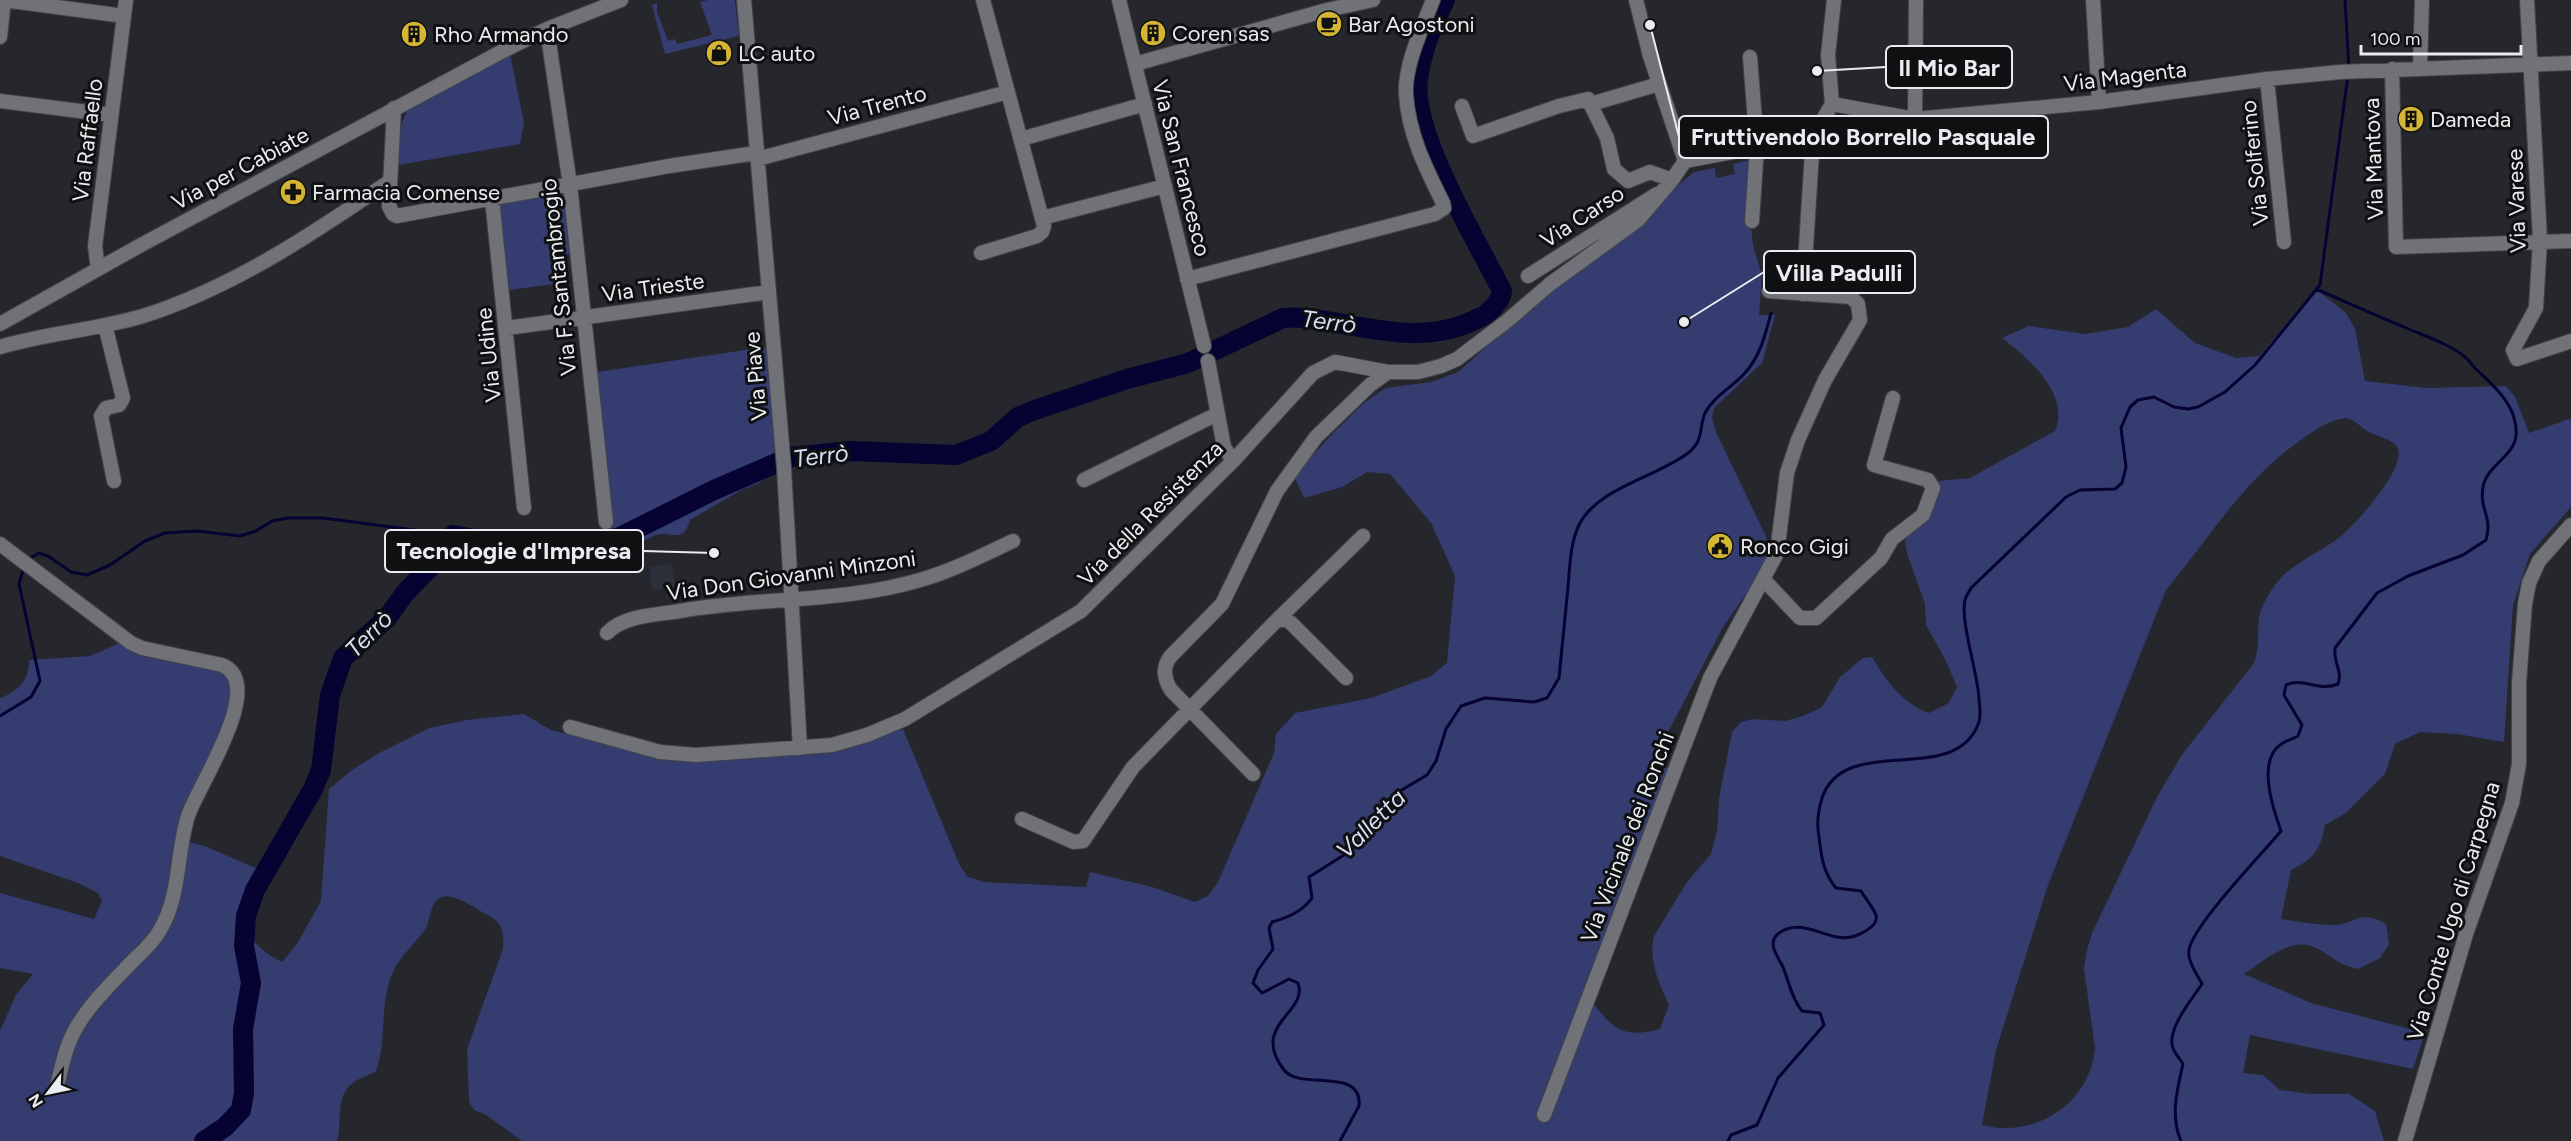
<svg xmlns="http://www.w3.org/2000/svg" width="2571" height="1141" font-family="Figtree,sans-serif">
  <rect width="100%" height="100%" fill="#25272c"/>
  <path fill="#2d303a" d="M 672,564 L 675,588 L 652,591 L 649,567 Z"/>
  <path fill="#343c70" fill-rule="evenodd" d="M 708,0 L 735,0 L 739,36 L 665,54 L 652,5 L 657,3 L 657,12 L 668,41 L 675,39 L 677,44 L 712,35 L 700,2 Z
    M 510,54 L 524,123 L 520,144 L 398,165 L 399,129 L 407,111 Z
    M 1754,159 L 1749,208 L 1753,245 L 1762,275 L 1759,315 L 1775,315 L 1762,363 L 1714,408 L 1712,417 L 1716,432 L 1772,549 L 1753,584 L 1723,627 L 1655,757 L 1669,769 L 1592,1002 C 1613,1029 1624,1039 1660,1029 L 1669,1005 C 1659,983 1648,960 1654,936 L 1687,882 L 1711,854 L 1717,831 L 1719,798 L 1732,732 L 1741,722 L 1753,719 L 1785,721 L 1803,716 L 1822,707 L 1840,677 L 1863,658 L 1872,657 C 1887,682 1902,703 1929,713 L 1949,703 L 1957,687 L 1946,661 L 1926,625 L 1925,604 L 1907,553 L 1904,533 L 1935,497 L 1938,481 L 1970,478 L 2055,431 C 2071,394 2028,358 2002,338 L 2029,326 L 2085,334 L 2128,327 L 2156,309 L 2195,343 L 2236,358 L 2259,356 L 2316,289 L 2346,313 L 2355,329 L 2365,381 L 2426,388 L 2506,386 L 2515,397 L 2529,433 L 2569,419 L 2571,420 L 2571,507 L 2530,554 L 2513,605 L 2504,742 L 2457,734 L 2420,732 L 2395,744 L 2385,774 L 2346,813 L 2325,825 C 2320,850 2315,858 2291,870 L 2281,919 C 2298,921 2315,925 2332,925 C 2355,926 2357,908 2386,924 L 2389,944 L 2380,958 L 2358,969 C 2339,965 2332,956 2316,948 C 2291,935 2264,961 2244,974 L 2311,1003 L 2425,1033 L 2413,1069 L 2250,1035 L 2243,1073 L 2263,1075 L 2280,1090 L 2311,1094 L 2349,1094 L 2375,1111 L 2384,1141 L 522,1141 L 486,1115 L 474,1110 L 469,1102 L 467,1049 L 503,949 C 504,929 502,922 484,913 C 474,908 454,893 442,897 C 430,901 431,918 426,928 C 417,942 403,953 395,968 C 378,999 388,1038 376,1071 C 369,1076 361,1077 354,1082 C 334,1096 343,1121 337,1141 L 0,1141 L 0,1031 L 16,995 L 33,974 L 0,968 L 0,893 L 94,919 L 102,901 L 98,893 L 78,883 L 0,856 L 0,698 C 19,691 29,680 29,660 L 90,656 L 122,642 L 224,671 L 232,681 L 229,712 L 180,839 L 207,847 L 258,869 L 248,895 L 240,924 C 252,941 263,953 282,962 L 297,944 L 321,901 L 329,789 L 352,770 L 381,752 L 429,728 L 467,720 L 524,714 L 551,730 L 683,762 L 822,754 L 903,729 L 960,866 L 968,877 L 984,882 L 1086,887 L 1090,872 L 1152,887 L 1195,902 L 1208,896 L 1218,882 L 1274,753 L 1276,734 L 1295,713 L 1371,698 L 1431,676 L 1447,663 L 1455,576 L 1431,523 L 1390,474 L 1367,472 L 1342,487 L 1304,498 L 1294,476 L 1334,432 L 1363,404 L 1385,388 L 1431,382 L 1458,372 L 1560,282 L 1694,172 L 1715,168 L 1716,178 L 1735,174 L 1733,164 ZM 2346,418 C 2356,420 2361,428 2369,432 C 2378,437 2390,438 2397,447 C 2409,465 2355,525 2341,536 C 2320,553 2291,563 2275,585 C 2268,595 2261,607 2259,618 C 2257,634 2260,648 2254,663 L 2181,756 L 2157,797 L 2092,933 L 2086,953 L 2084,969 L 2095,1048 C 2091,1094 2052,1128 2005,1128 C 1998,1129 1989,1126 1982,1125 L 1996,1050 L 2048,885 L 2166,590 C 2213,534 2243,479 2305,437 C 2318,428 2330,420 2346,418 Z
    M 564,195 L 571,254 L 552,257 L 555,284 L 508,290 L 498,202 Z
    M 766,347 L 776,460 L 696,493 C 687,500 676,500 666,506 C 662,509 661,514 657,517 C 645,527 626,528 612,528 L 597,372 Z
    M 769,469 L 759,483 L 741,490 L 690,520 C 684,539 679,535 663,534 C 653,534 644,541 635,547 L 633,535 L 704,498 Z"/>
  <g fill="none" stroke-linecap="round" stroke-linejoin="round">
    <path stroke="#060231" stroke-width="3" d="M 2345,0 L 2349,69
      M 29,559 L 39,553 L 48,556 L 71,572 L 87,575 L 110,565 L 145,541 L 165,533 L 197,531 L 240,536 L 256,531 L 272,521 L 288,518 L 323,518 L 453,535
      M 0,716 L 31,697 L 40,681 L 19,584 L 24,567
      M 1340,1141 L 1359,1106 C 1363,1066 1300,1091 1284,1070 C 1249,1024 1309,1013 1298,983 L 1289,979 L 1262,993 L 1253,983 L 1258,970 L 1273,949 L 1269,928 L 1272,922 C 1287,918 1303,911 1312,898 L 1309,877 L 1344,855 L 1354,835 L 1382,818 L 1400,791 L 1427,775 L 1436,761 L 1446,729 L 1461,706 L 1485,698 L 1534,702 L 1547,698 L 1559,678 C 1562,648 1565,617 1568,587 C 1570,566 1570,544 1579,525 C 1597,488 1657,477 1688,453 C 1704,441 1699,427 1705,413 C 1713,397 1732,387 1744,374 C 1760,357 1765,336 1771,313
      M 1728,1141 L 1731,1135 L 1757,1125 L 1778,1078 L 1824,1025 L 1820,1013 L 1802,1011 C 1791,998 1789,980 1782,965 C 1776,954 1767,942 1779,933 C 1802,916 1827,942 1851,937 C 1857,936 1867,931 1871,927 C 1875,924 1877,920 1876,915 C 1873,907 1865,898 1861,891 L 1836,888 C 1821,870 1821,851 1818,829 C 1817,818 1819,808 1822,798 C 1845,731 1956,789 1979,722 C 1981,715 1980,707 1979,699 C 1978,673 1960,622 1965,600 C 1966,596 1969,592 1971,588 L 2066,497 L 2080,490 L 2115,489 L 2122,483 L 2126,467 L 2121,428 L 2130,407 L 2138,400 L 2154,397 L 2174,407 L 2188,409 L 2198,407 L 2225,392 L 2255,365 L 2320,285 L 2348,75
      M 2181,1141 C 2170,1115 2177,1091 2183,1064 C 2180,1059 2175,1054 2173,1048 C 2166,1030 2192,999 2202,984 C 2197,974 2187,961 2189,950 C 2193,925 2262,854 2281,831 C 2273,809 2257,762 2280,745 C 2285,741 2292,739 2298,736 L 2302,725 L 2284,695 L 2286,685 C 2303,677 2318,692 2338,684 C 2343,671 2333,663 2335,648 L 2377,593 L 2408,576 L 2463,555 L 2486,540 C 2493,516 2479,510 2483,487 C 2486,466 2515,456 2516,435 C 2518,407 2496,388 2478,371 C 2473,367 2470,361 2465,357 C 2448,343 2424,336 2404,327 C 2375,315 2346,302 2316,289"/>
    <path stroke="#060231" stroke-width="20" d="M 204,1141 L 225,1127 L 241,1110 L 244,1093 L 243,1029 L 251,983 L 244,946 L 246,916 L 255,890 L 313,789 L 321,770 L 330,695 L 343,658 L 387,618 L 405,593 L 432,565 L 453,535 L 554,554 L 584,555 L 714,490 L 790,457 L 851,451 L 956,455 L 991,441 L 1018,417 L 1032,411 L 1127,379 L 1188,363 L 1283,318 C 1302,316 1319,320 1338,323 C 1388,332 1432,342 1479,318 C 1489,314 1501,301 1502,291 C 1477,241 1410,131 1418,78 C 1422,52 1433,23 1445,0"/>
    <defs>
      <path id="minor" d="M 4,0 L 124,16
        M 744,0 L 784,468 L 800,748
        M 1119,0 L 1204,346
        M 1636,0 L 1650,56 L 1685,161
        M 2093,0 L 2099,102
        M 2527,0 L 2540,240 L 2536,308 L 2513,350 L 2517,359 L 2571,341
        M 547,29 L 570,185 L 606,522
        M 0,37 L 4,0
        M 1750,57 L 1757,147 L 1752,221
        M 1135,64 L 1327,10 L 1373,0
        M 2420,67 L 2422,0
        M 2392,69 L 2396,247 L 2571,241
        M 2267,79 L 2284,242
        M 0,101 L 111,115
        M 1591,104 L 1659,84
        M 1832,104 L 1915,119 L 2099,102 L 2267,79 L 2340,72 L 2571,63
        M 1832,104 L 1828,55 L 1834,0
        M 1462,106 L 1473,136 L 1559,106 L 1588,99 L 1607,138 L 1614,169 L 1628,181 L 1650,172 L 1672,180
        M 394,108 L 389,206 L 393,214 L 397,216 L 669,166 L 756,153
        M 1915,119 L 1916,0
        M 1021,139 L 1145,104
        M 757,159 L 1008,92
        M 1685,161 L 1813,137
        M 492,199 L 524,508
        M 1042,218 L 1165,186
        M 981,253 L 1037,236 L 1042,232 L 1044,226 L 983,0
        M 98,269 L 95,246 L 126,0
        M 1528,276 L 1657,194
        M 1187,279 L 1435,214 L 1444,208 L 1443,203 C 1426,169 1408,133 1406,94 C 1404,66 1423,26 1433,0
        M 1803,294 L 1813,137 L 1832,104
        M 0,324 L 141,245 L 501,52 L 547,29 L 621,0
        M 105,325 L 123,398 L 119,405 L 106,408 L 101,416 L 114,481
        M 507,328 L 769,292
        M 0,347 C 47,333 96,330 143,316 C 232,288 314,233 390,181
        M 1208,361 L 1224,447 L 1233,461
        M 1084,480 L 1217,414
        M 0,544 L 131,643 L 142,648 L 222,665 C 268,684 197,787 188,816 C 176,854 181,895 160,930 C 152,945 138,955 127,967 C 106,989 83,1011 71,1038 C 64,1053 61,1070 57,1086
        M 1763,579 L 1800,618 L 1816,618 L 1881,558 L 1892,539 L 1923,515 L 1933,488 L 1928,480 L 1874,465 L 1893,398
        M 1276,621 L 1363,536
        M 607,633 C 624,615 657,615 680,611 C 759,597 843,603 920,580 C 952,571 983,555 1013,541
        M 570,727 L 660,752 L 696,755 L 832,745 L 867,735 L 905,719 L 1081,611 L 1233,461 L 1313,373 L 1335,362 L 1388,372 L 1418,372 L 1441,366 L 1457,359 L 1507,321 L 1550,284 L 1638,220 L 1672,180 L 1685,161
        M 1253,774 L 1171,690 C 1164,679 1162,668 1170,657 L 1222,604 L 1277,491 L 1316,437 L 1370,385 L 1388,372
        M 1022,819 L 1074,842 L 1083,841 L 1133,767 L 1276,621 L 1285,619 L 1291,623 L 1346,678
        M 1544,1115 L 1710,678 L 1777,553 L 1787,473 L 1798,440 L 1825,380 L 1860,320 L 1858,304 L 1851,297 L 1769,291
        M 2405,1141 L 2466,934 L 2512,803 L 2519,764 L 2519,683 L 2525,604 L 2529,583 L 2539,561 L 2571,525"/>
    </defs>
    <use href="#minor" stroke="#434549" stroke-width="16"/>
    <use href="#minor" stroke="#707278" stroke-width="14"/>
  </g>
  <defs>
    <symbol id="cafe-disc" viewBox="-11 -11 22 22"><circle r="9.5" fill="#d5b534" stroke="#0f1012"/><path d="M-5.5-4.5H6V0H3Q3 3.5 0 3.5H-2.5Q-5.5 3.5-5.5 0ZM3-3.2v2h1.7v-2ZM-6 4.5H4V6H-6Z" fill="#111"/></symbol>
    <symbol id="building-disc" viewBox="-11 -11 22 22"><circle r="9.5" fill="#d5b534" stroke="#0f1012"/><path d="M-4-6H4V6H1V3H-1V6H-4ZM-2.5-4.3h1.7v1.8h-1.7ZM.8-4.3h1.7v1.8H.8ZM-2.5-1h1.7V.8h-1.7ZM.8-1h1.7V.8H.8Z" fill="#111"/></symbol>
    <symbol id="shop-disc" viewBox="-11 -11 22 22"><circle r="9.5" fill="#d5b534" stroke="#0f1012"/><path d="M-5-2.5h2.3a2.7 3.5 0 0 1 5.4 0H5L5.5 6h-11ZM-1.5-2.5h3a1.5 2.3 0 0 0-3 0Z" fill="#111"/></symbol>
    <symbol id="pharmacy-disc" viewBox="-11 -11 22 22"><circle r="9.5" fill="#d5b534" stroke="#0f1012"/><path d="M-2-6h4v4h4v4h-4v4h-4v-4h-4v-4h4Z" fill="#111"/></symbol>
    <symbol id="civic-disc" viewBox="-11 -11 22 22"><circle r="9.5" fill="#d5b534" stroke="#0f1012"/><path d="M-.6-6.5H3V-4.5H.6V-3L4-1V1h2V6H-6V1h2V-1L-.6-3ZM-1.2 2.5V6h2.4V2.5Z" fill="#111"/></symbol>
  </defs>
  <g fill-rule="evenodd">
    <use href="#cafe-disc" x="1314" y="9" width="30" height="30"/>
    <use href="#building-disc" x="1138" y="18" width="30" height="30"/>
    <use href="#building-disc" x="399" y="19" width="30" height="30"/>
    <use href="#shop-disc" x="704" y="38" width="30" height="30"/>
    <use href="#building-disc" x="2396" y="104" width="30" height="30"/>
    <use href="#pharmacy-disc" x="278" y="177" width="30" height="30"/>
    <use href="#civic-disc" x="1705" y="531" width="30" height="30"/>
  </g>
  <g text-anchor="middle" stroke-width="6" stroke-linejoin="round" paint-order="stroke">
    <g font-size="22" fill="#ebecef" stroke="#0f1012" text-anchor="start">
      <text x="1348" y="32">Bar Agostoni</text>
      <text x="1172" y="41">Coren sas</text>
      <text x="434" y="42">Rho Armando</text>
      <text x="738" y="61">LC auto</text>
      <text x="2430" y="127">Dameda</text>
      <text x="312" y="200">Farmacia Comense</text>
      <text x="1740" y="554">Ronco Gigi</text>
    </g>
    <g font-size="22" fill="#ebecef" stroke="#0f1012">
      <text transform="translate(2125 76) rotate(-7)" y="8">Via Magenta</text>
      <text transform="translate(877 105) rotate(-15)" y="8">Via Trento</text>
      <text transform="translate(87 140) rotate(-83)" y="8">Via Raffaello</text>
      <text transform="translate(2373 159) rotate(-92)" y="8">Via Mantova</text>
      <text transform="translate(2254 163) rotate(-96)" y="8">Via Solferino</text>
      <text transform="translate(240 168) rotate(-28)" y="8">Via per Cabiate</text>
      <text transform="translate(1182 168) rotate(76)" y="8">Via San Francesco</text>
      <text transform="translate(2516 201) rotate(-92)" y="8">Via Varese</text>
      <text transform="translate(1582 216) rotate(-33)" y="8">Via Carso</text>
      <text transform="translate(558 277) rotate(-96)" y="8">Via F. Santambrogio</text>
      <text transform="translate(653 287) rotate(-8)" y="8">Via Trieste</text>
      <text transform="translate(488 355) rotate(-96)" y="8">Via Udine</text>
      <text transform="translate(755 376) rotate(-95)" y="8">Via Piave</text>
      <text transform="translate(1150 513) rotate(-45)" y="8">Via della Resistenza</text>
      <text transform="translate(791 575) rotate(-8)" y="8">Via Don Giovanni Minzoni</text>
      <text transform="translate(1627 837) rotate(-69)" y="8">Via Vicinale dei Ronchi</text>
      <text transform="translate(2453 911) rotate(-73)" y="8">Via Conte Ugo di Carpegna</text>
    </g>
    <g font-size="24" font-style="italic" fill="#d8def2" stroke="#0f1012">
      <text transform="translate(1329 322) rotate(7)" y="8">Terrò</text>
      <text transform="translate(821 456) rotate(-7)" y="8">Terrò</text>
      <text transform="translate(369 634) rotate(-45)" y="8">Terrò</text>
      <text transform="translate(1371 824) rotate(-45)" y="8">Valletta</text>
    </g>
  </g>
  <path fill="none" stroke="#ebecef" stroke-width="2" d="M1817 71L1886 67M1650 25L1679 137M1684 322L1764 272M714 553L643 551"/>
  <g fill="#ebecef" stroke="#0f1012" stroke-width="2">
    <circle cx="1817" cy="71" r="6"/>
    <circle cx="1650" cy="25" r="6"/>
    <circle cx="1684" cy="322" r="6"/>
    <circle cx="714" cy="553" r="6"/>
  </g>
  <g fill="#0f1012" stroke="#ebecef" stroke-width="2">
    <rect x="1886" y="46" width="126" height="42" rx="6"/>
    <rect x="1679" y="116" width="369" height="42" rx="6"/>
    <rect x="1764" y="251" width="151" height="42" rx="6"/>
    <rect x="385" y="530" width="258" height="42" rx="6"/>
  </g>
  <g font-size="24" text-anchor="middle" font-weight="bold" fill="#ebecef">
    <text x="1949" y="76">Il Mio Bar</text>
    <text x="1863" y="145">Fruttivendolo Borrello Pasquale</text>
    <text x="1839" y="281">Villa Padulli</text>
    <text x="514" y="559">Tecnologie d'Impresa</text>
  </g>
  <g transform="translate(48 1093) rotate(238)" stroke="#0f1012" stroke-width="4.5" paint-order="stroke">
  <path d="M0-4.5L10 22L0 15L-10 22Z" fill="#ebecef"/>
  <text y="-9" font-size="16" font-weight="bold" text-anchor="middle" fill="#ebecef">N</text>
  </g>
  <path d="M2361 45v9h160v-9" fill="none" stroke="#ebecef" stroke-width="3"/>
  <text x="2370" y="45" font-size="18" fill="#ebecef" stroke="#0f1012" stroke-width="4.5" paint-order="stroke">100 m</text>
</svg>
